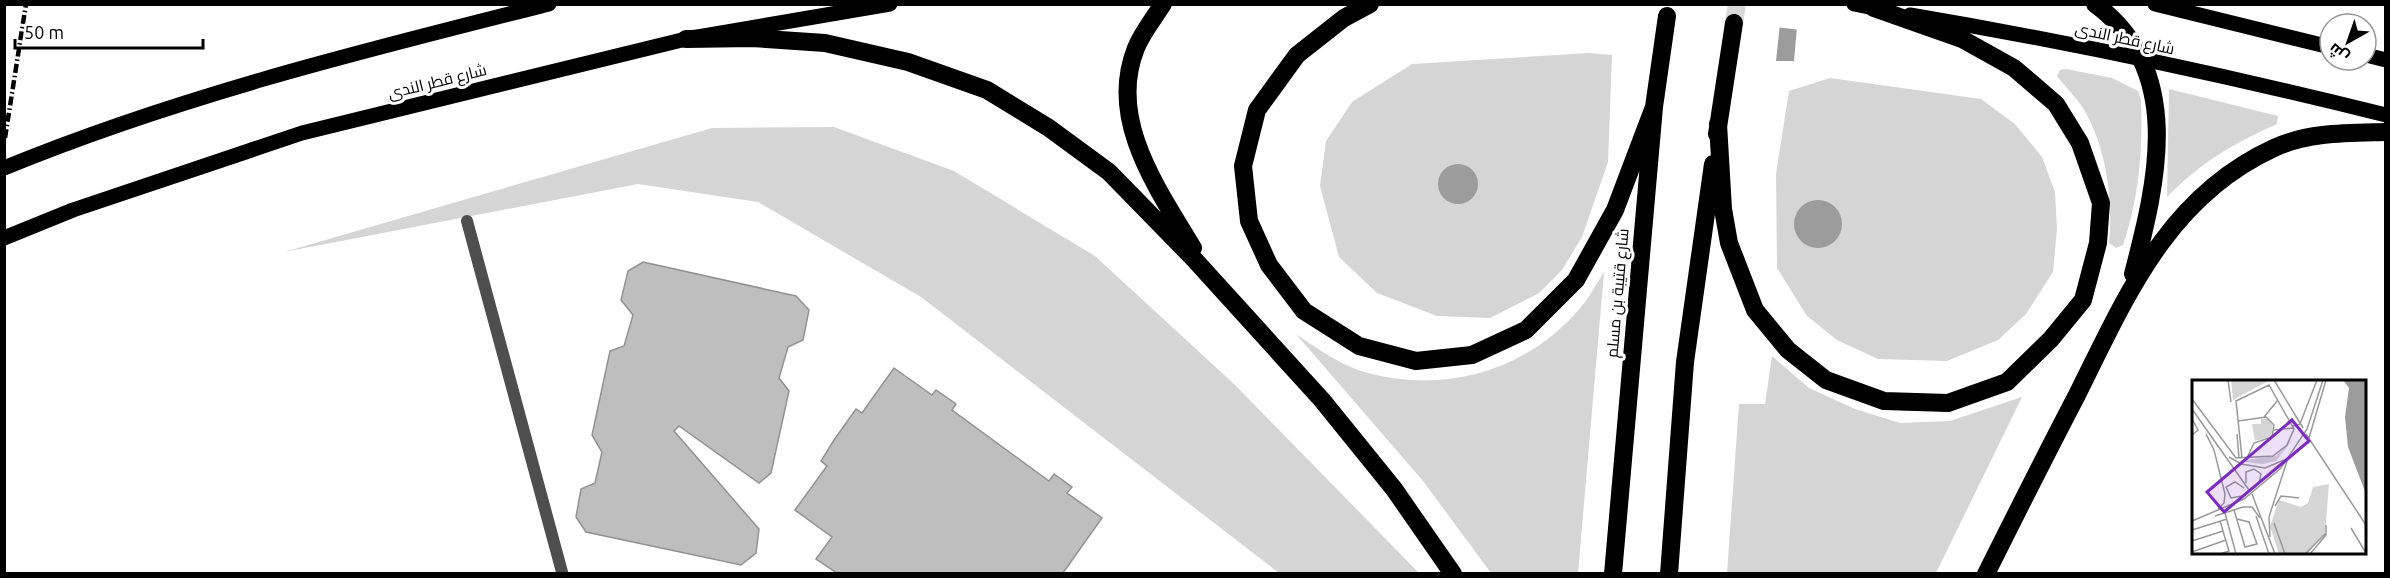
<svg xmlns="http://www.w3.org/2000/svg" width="2390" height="578" font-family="Ubuntu,Cairo,sans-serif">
  <rect width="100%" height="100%" fill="#fff"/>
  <path fill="#d5d5d5" d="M 1588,53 L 1612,55 L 1608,162 L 1582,237 L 1562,270 L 1539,293 L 1490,318 L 1437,316 L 1377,293 L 1339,257 L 1320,186 L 1326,141 L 1352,102 L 1412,64 Z
    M 2066,69 L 2112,78 L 2138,91 L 2141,100 C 2143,149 2139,198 2123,245 L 2116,248 L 2109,243 C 2113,199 2107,152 2086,113 C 2079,100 2066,88 2057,76 L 2060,70 Z
    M 1830,78 L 1981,99 L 2015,124 L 2042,157 L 2055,192 L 2057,229 L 2053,272 L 2026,314 L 1998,340 L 1947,361 L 1878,359 L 1837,340 L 1807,316 L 1777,268 L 1776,174 L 1789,91 Z
    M 2169,89 L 2278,116 L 2277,124 C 2234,143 2200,163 2167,197 Z
    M 834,127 L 954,171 L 1095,256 L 1234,384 L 1419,573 L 1279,573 L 921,297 L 758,202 L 638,184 L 284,252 L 712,128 Z
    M 1604,272 L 1578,573 L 1491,573 L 1423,481 L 1296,334 C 1318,349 1341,366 1368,373 C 1446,394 1529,370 1581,307 C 1590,297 1596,284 1604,272 Z
    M 1772,356 L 1809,388 L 1855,409 L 1900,423 L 1950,421 L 2022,397 L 1936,573 L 1727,573 L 1739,404 L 1765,404 Z"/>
  <path fill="#9c9c9c" d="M 1782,5 L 1799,5 L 1794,61 L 1776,61 Z
    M1438 184a20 20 0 1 1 40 0a20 20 0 1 1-40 0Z
    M1794 224a24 24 0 1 1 48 0a24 24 0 1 1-48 0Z"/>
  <path fill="#fff" d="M 1779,4 L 1802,4 L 1800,30 L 1777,27 Z"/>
  <path fill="#bebebe" stroke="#929292" stroke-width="1.5" d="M 643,262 L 796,296 L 809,310 L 803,340 L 788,347 L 779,378 L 789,391 L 771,473 L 759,483 L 679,426 L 674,431 L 759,529 L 756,553 L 741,565 L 586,532 L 576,517 L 581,489 L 595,483 L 602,452 L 592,435 L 610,351 L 624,346 L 633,315 L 621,300 L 628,271 Z
    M 894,368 L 932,395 L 936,390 L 956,404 L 952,410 L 1049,481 L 1054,474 L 1072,487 L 1067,493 L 1102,518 L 1063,573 L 837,573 L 816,559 L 832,537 L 795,510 L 827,466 L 821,461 L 834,440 L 856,409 L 862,413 Z"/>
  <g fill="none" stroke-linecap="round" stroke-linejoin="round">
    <path stroke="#d9d9d9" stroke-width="18" stroke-dasharray="18 9" stroke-linecap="butt" d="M 1734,23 L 1737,4"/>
    <path stroke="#4e4e4e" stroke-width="12" d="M 467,221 L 562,572"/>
    <path stroke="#000" stroke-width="15" d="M 1854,4 L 1884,10
      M 2155,4 L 2330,47
      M 1910,15 C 2070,42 2229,76 2386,115
      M 2366,55 L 2386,60
      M 4,168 C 179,96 366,50 549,4
      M 4,238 L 73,210 L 302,133 L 686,39 L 890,4"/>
    <path stroke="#000" stroke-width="18" d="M 1163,4 C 1154,18 1142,33 1136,48 C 1107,120 1158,189 1193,248
      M 1370,4 L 1344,18 L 1297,55 L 1257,110 L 1243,166 L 1249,221 L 1269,265 L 1304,311 L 1359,346 L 1416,361 L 1472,355 L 1526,330 L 1576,280 L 1615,210 L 1654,107
      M 2095,4 C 2185,70 2157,182 2133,274
      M 686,39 L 752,38 L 825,43 L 908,62 L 987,90 L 1049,128 L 1109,172 L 1193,258 L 1322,400 L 1394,489 L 1453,574
      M 1718,124 L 1723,209 L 1729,243 L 1755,310 L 1788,350 L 1826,380 L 1884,401 L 1948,403 L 2007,382 L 2051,339 L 2083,300 L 2098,243 L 2101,203 L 2080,143 L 2056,104 L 2014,68 L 1962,39 L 1874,8
      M 1717,134 L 1734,23
      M 1613,574 L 1654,107 L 1667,16
      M 1669,574 L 1685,362 L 1713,164
      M 1986,574 C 2016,514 2046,454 2077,395 C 2126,297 2167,197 2274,148 C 2308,132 2349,133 2386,132"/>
    <path stroke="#000" stroke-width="4.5" stroke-dasharray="9 3 1.5 3" stroke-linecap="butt" d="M 5,138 L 26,4"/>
  </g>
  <g text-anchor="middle" stroke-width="6" stroke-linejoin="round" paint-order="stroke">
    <g font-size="16" fill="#000" stroke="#fff">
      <text transform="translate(2125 38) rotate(12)" y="6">شارع قطر الندى</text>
      <text transform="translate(437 81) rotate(-14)" y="6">شارع قطر الندى</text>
      <text transform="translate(1617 293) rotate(-85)" y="6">شارع قتيبة بن مسلم</text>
    </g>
  </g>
  <g transform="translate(2192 380)">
    <rect width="174" height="174" fill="#fff"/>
    <path d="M 39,0 L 78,0 L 41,20 ZM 69,39 L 76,39 L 81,46 L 79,57 L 63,61 L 60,44 L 69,44 ZM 100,60 L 84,81 L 71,84 L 44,81 L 84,76 ZM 137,104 L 133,154 L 115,174 L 87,174 L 78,146 L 87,120 L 109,127 L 116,123 L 121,107 Z" fill="#d5d5d5"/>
    <path d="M 151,0 L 174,0 L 174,114 L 156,67 L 153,37 L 157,8 Z" fill="#9c9c9c"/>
    <path fill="none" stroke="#999" stroke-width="1.5" d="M 36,0 L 39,22M 82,0 L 111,48M 0,19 L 44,78 L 81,76 L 95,65 L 102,49 L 77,5 L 44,21 L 50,78M 0,29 L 57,110M 72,37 L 86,20M 0,39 L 6,50 L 0,55M 46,41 L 74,37 L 82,45 L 80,57 L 62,63 L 55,78M 101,46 L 108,44 L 125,0M 82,50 L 102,48M 14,54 L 22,70 L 33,114 L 32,123 L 26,129M 45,54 L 47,78M 114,54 L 174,145M 117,58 L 134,0M 37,77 L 49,84 L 73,88 L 92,80M 54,103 L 54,92 L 62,89 L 69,94 L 67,104M 60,114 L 83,174M 50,116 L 39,118 L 34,107 L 43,102 L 52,108M 83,126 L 89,116 L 107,118M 51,127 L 60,127 L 68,138M 42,130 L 53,167 L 65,164 L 57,142 L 45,139M 33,133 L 44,174M 23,136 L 51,127M 64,136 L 77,174M 0,141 L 52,119 L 89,88 L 115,49 L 131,0M 82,143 L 93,174M 159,148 L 174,173M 0,150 L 35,139M 78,157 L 77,137 L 95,81M 0,161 L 31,151M 0,172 L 34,160M 28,174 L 37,171 L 28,141M 113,174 L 133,154M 118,174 L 134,155 L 134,145"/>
    <path fill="#7b2cbf" fill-opacity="0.15" stroke="#7b2cbf" stroke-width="3" d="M 100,40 L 117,61 L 32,132 L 15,112 Z"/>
    <rect width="174" height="174" fill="none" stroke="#000" stroke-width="3"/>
  </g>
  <rect width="2390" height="578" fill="none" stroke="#000000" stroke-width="12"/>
  <g transform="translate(2348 42) rotate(220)"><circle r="28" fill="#ffffff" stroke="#999999" stroke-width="1.5"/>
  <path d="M0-4.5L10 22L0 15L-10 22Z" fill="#000000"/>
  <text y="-9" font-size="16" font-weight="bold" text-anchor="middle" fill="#000000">ش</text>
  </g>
  <path d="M15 39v9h188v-9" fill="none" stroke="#000000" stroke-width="3"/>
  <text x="24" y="39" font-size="18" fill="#000000" stroke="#ffffff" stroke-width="4.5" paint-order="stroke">50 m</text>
</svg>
